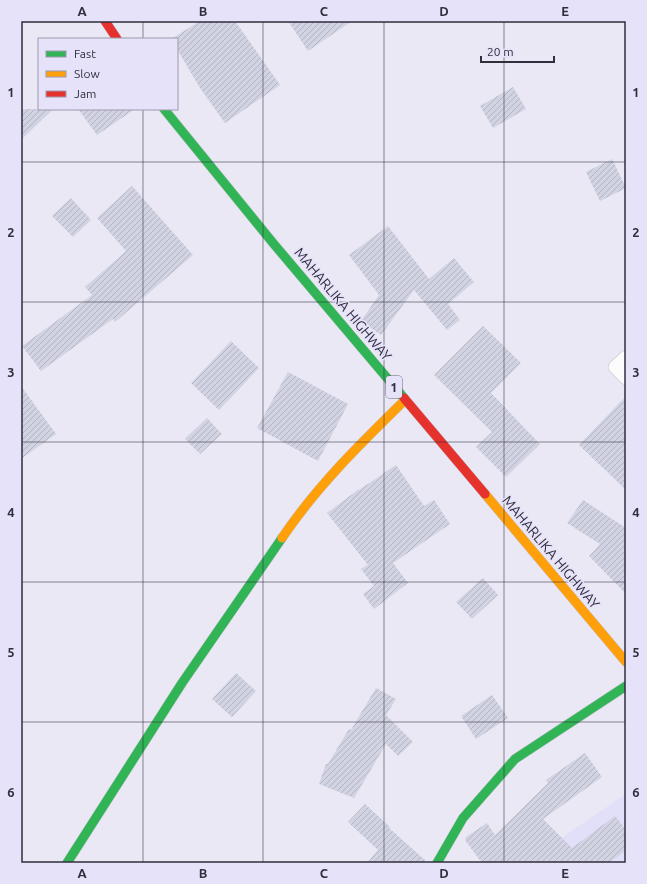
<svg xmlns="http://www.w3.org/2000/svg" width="647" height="884" font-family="Ubuntu,sans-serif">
  <defs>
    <pattern id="building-hatch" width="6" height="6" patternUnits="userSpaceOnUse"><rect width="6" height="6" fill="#d1d2e2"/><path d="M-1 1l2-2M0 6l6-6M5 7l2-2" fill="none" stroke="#b4b5c3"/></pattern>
  </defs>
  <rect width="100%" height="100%" fill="#e9e8f4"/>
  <path fill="#e2dff9" d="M 626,794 L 626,863 L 526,863 L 570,832 Z"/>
  <path fill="url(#building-hatch)" d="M 200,21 L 235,21 L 280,85 L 225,123 L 200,88 L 177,49 L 177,39 L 171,39 Z
    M 288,21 L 352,21 L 308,51 Z
    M 513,87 L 526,109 L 493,128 L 480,106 Z
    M 21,109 L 53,109 L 21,140 Z
    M 78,109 L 135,109 L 97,135 Z
    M 612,159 L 626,188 L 600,201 L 586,172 Z
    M 132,186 L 193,255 L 115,322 L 113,319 L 41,371 L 22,346 L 92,295 L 85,287 L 126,251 L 97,218 Z
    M 71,198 L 91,220 L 73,237 L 52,216 Z
    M 388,226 L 429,279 L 454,258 L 474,282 L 448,304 L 460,320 L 447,330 L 414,290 L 381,335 L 361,321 L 379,295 L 349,255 Z
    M 483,326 L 521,363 L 491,393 L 540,444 L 506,477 L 476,447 L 492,432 L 434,375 Z
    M 231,341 L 259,368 L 219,410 L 191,383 Z
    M 288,372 L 348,404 L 318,461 L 257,428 Z
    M 21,386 L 56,434 L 21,459 Z
    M 626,396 L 626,490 L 579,445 Z
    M 207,418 L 222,434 L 200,454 L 185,439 Z
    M 396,465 L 424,506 L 434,500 L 450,524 L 393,563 L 408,583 L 374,609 L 363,594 L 374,586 L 361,569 L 368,565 L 327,513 L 359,489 L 359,490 Z
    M 583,500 L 626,528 L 626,594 L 589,556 L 600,544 L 567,523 Z
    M 483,578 L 498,595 L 472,619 L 456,602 Z
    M 236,673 L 256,691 L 232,717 L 212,699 Z
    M 376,688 L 396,699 L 386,715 L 413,742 L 398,756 L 386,744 L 354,798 L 319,784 L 326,764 L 328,764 L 349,729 L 351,730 Z
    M 492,695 L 508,718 L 476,739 L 461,716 Z
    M 585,753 L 602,777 L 543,819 L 572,848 L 615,816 L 626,830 L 626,850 L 609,863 L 482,863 L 465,840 L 466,837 L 487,823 L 495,835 L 548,783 L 546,780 Z
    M 365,804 L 390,827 L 389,828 L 425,860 L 425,863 L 367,863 L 378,850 L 348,822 Z"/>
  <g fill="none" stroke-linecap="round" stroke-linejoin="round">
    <defs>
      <path id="lane" d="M 626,357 L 615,367 L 626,378"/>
      <path id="fast" d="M 164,109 L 273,243 L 404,398
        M 67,863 L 182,683 L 282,538
        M 437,863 L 463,818 L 515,759 L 626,686"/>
      <path id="slow" d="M 485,494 L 626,662
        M 282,538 C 317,486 361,443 405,400"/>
      <path id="jam" d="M 105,21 L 117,39
        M 404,398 L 485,494"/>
    </defs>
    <use href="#lane" stroke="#c5c4d0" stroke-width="14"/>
    <use href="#fast" stroke="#c5c4d0" stroke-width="10"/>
    <use href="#slow" stroke="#c5c4d0" stroke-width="10"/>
    <use href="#jam" stroke="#c5c4d0" stroke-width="10"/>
    <use href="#lane" stroke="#fcfcfd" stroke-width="13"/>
    <use href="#fast" stroke="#30b455" stroke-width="9"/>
    <use href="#slow" stroke="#ff9f0a" stroke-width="9"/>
    <use href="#jam" stroke="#e5322d" stroke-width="9"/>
  </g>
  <path fill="none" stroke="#312e3d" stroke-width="1" stroke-opacity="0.55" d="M 143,21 L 143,39M 263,21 L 263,863M 384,21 L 384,863M 504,21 L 504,863M 143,109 L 143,863M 21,162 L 626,162M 21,302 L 626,302M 21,442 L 626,442M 21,582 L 626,582M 21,722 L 626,722"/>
  <g text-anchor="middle" stroke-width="3" stroke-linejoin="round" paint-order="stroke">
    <rect fill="#e5e2fa" stroke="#676476" stroke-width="1" x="386" y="376" width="16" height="22" rx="3"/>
    <g font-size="13" font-weight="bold" fill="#312e3d">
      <text x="394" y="392">1</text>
    </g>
    <g font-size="14" fill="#312e3d" stroke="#e5e2fa">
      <text transform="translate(343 304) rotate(50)" y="5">MAHARLIKA HIGHWAY</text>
      <text transform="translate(551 552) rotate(50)" y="5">MAHARLIKA HIGHWAY</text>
    </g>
  </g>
  <rect width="647" height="884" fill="none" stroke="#e5e2fa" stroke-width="44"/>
  <rect x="38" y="38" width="140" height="72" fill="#e5e2fa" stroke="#9d9aae"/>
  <rect x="46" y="51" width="20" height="6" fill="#30b455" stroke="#9d9aae"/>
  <text x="74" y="58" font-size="12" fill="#312e3d">Fast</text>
  <rect x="46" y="71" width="20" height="6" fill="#ff9f0a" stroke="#9d9aae"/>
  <text x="74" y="78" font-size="12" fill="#312e3d">Slow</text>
  <rect x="46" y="91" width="20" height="6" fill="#e5322d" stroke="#9d9aae"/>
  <text x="74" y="98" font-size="12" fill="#312e3d">Jam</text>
  <path d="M481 56v6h73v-6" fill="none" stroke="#312e3d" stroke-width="2"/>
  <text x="487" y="56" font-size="12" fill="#312e3d" stroke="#e5e2fa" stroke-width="3" paint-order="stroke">20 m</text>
  <rect x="22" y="22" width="603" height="840" fill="none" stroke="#312e3d" stroke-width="1.5"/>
  <g font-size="13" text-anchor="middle" font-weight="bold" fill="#312e3d">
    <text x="82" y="16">A</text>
    <text x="203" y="16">B</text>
    <text x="324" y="16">C</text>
    <text x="444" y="16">D</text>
    <text x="565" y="16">E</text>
    <text x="11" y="97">1</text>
    <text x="636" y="97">1</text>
    <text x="11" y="237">2</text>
    <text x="636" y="237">2</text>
    <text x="11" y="377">3</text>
    <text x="636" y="377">3</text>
    <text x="11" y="517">4</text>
    <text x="636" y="517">4</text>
    <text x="11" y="657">5</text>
    <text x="636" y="657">5</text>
    <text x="11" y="797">6</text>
    <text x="636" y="797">6</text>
    <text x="82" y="878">A</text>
    <text x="203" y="878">B</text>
    <text x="324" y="878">C</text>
    <text x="444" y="878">D</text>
    <text x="565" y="878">E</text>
  </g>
</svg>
